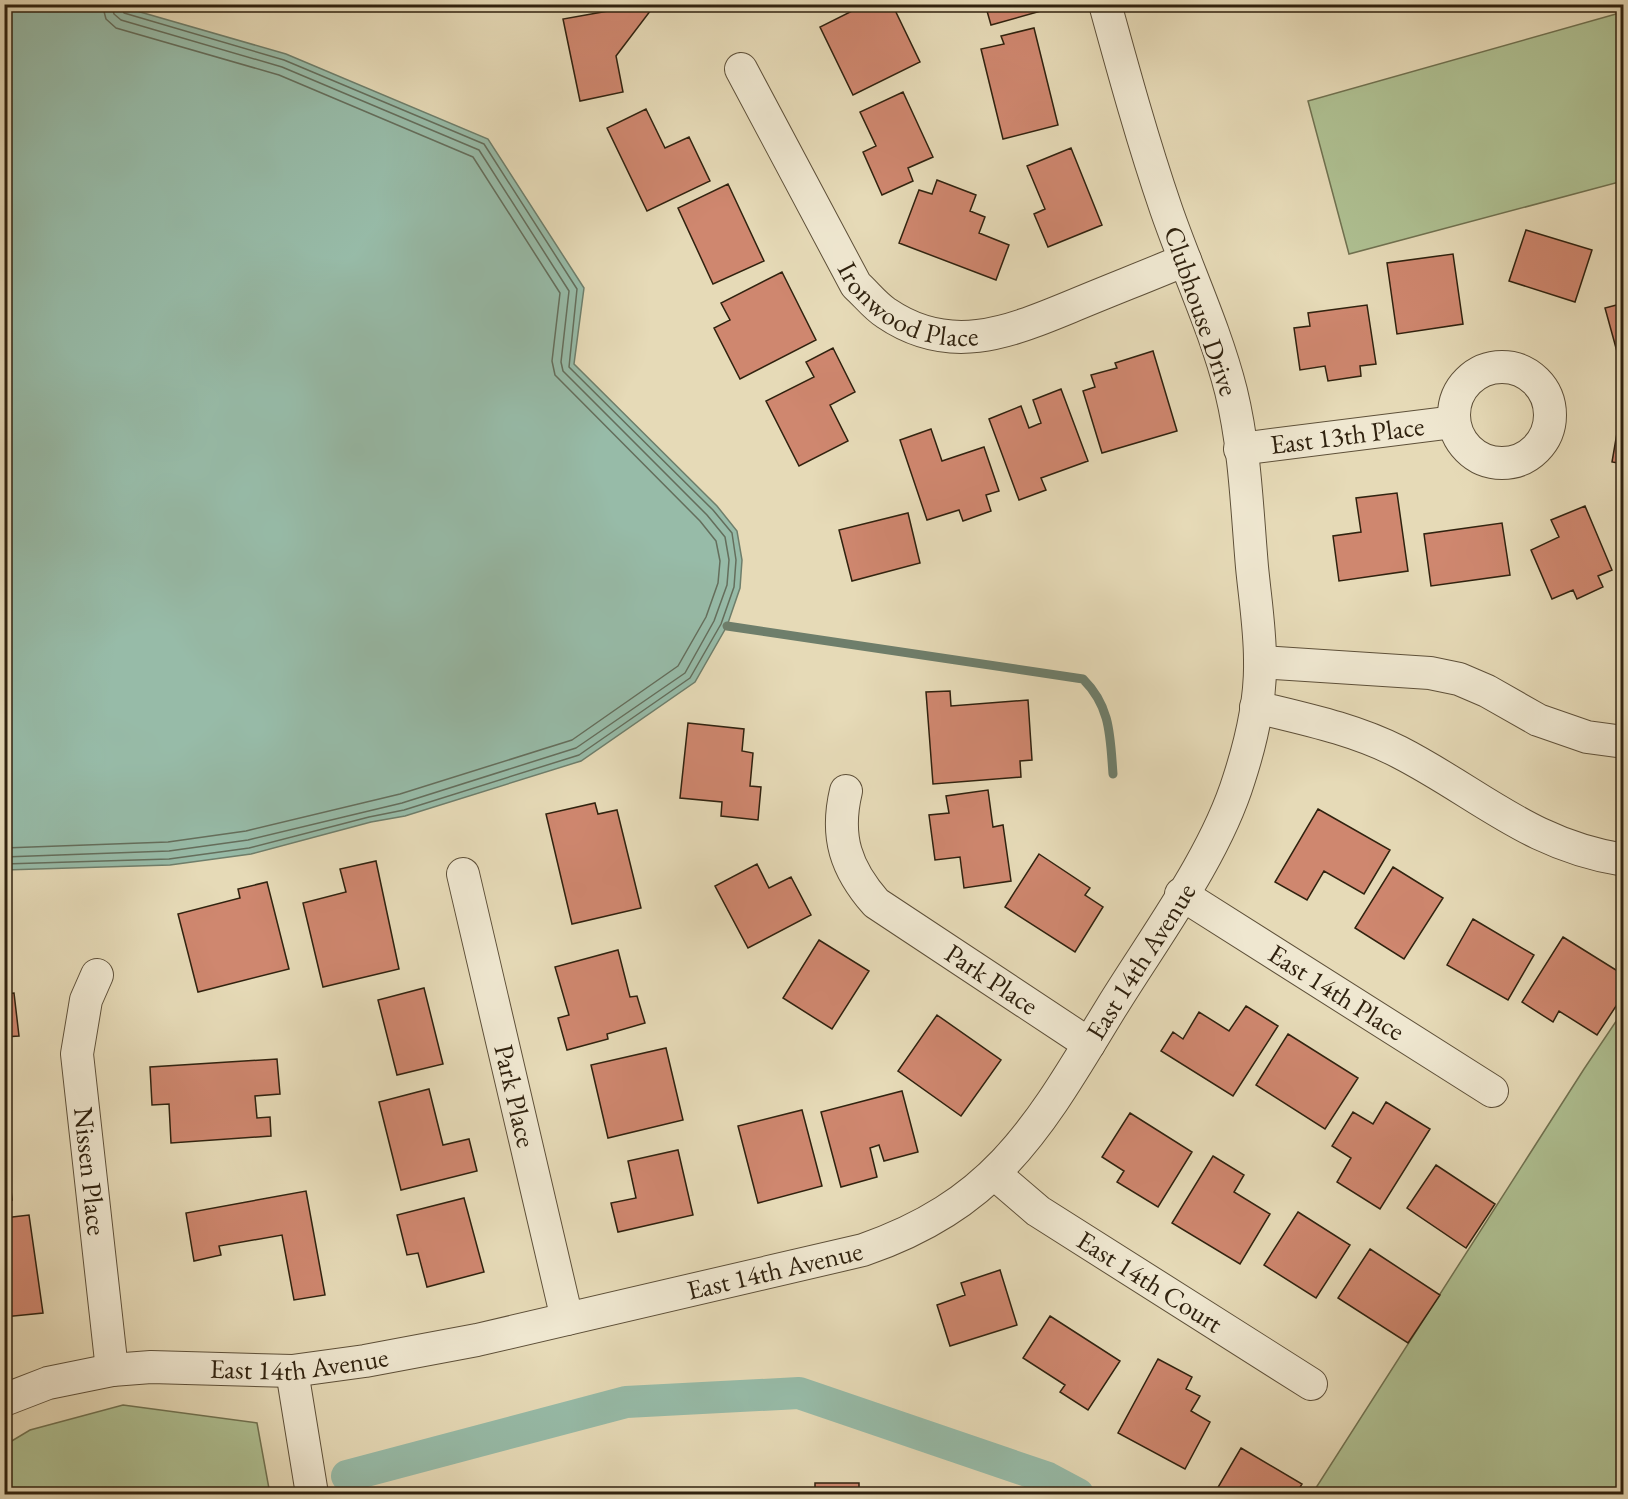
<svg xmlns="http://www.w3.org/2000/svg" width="1628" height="1499" font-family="'EB Garamond',serif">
  <rect width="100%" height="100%" fill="#e6dab7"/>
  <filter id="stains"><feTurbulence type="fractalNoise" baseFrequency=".00333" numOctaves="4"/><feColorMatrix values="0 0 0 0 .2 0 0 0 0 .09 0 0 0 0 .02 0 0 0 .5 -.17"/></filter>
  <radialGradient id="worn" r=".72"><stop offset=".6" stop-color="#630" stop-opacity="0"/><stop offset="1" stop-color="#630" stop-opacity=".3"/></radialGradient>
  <path fill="#afc193" stroke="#707251" stroke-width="1.5" d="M 1623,12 L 1623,181 L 1349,254 L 1308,101 Z
    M 1623,1011 L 1623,1494 L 1312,1494 L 1584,1069 Z
    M 123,1405 L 257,1423 L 270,1494 L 5,1494 L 5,1445 L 30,1430 Z"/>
  <path fill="#97bba8" stroke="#6e7e6b" stroke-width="1.5" d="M 4,5 L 116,5 L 286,54 L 488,139 L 584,288 L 574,364 L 717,506 L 737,531 L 742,560 L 740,588 L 727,626 L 695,682 L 581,761 L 405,816 L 371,822 L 251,854 L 170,865 L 5,870 Z"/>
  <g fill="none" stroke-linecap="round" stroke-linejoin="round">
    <path stroke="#646e5c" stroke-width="1.5" d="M 4,848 L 168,842 L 246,831 L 400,794 L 572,740 L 678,666 L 706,617 L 718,583 L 720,561 L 716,541 L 700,521 L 555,375 L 552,361 L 560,293 L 473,157 L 279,75 L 116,28 L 106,19 L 102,4
      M 4,857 L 169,851 L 248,840 L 402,803 L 576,748 L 685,673 L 714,621 L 727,585 L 729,560 L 725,537 L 707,515 L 563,371 L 561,362 L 569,291 L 479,150 L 282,67 L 121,20 L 114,14 L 111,4
      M 4,864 L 169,859 L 249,848 L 369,817 L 404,810 L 579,755 L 690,678 L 721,624 L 734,587 L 736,560 L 732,533 L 713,510 L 569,367 L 577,289 L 484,144 L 284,60 L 124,13 L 119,4"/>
    <path stroke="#6e7e6b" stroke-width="9" d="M 727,626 L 1083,679 C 1111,707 1110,736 1113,774"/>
    <path stroke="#97bba8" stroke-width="32" d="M 347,1476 L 626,1402 L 799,1393 L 1048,1478 L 1078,1494"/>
  </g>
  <path fill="#cf876f" stroke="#30220f" stroke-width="1.5" d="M 613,4 L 642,4 L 651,10 L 616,56 L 623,92 L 580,101 L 563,19 L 608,11 Z
    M 866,4 L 892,4 L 920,62 L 853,95 L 820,27 Z
    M 985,4 L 1039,4 L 1041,11 L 991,25 Z
    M 1034,28 L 1058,125 L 1003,139 L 981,49 L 1004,44 L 1001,36 Z
    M 903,92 L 933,157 L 908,168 L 913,181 L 882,195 L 863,152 L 876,146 L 860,112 Z
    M 646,109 L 665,148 L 689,137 L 710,181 L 647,211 L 607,128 Z
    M 1071,148 L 1102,225 L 1048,247 L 1034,214 L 1045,209 L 1027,166 Z
    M 937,180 L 976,195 L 970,211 L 985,217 L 979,233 L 1009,245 L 996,280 L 899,243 L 919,190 L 932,194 Z
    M 728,184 L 764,261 L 713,284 L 678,208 Z
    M 1526,230 L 1592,250 L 1575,302 L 1509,281 Z
    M 1453,254 L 1463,324 L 1397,334 L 1387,263 Z
    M 782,272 L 816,340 L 740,379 L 714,328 L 730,320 L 721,303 Z
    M 1624,303 L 1624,377 L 1605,308 Z
    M 1367,305 L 1376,364 L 1360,366 L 1361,376 L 1328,381 L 1325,366 L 1300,370 L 1294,328 L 1310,326 L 1308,313 Z
    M 833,348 L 855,392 L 830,405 L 848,441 L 799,466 L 766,401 L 814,377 L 806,362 Z
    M 1153,351 L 1177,431 L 1102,453 L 1083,391 L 1095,387 L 1091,375 L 1117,368 L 1115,363 Z
    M 1061,389 L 1088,461 L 1041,478 L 1046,490 L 1019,500 L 989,419 L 1021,406 L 1029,428 L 1041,423 L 1033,400 Z
    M 1618,427 L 1624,428 L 1624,464 L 1612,462 Z
    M 931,429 L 942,461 L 984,447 L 999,491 L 986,495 L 991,511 L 963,521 L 959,510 L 927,520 L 900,440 Z
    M 1397,493 L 1408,571 L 1339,581 L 1333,536 L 1361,532 L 1356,498 Z
    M 1585,506 L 1612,570 L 1598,576 L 1603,587 L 1577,599 L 1573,590 L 1552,599 L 1531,550 L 1559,537 L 1551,520 Z
    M 908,513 L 920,563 L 852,581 L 839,530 Z
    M 1502,523 L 1510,575 L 1431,586 L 1424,534 Z
    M 950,691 L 951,706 L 1028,700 L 1032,760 L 1020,761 L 1021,777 L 933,784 L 926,692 Z
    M 688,723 L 744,729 L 742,751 L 753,753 L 750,786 L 761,787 L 758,820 L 721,816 L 722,802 L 680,798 Z
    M 988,790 L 993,827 L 1003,825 L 1011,881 L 964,888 L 960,857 L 935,860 L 929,815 L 949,813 L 946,796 Z
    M 595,803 L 598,814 L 617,810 L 641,908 L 572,924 L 546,814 Z
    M 1318,809 L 1390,850 L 1364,894 L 1324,871 L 1307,900 L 1275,882 Z
    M 1039,854 L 1090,888 L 1085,895 L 1103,907 L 1075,952 L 1005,907 Z
    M 376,861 L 399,969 L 323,987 L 303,903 L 346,892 L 340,869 Z
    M 757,864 L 769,888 L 791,877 L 811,915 L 748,948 L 715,886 Z
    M 1393,867 L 1443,898 L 1404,959 L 1355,928 Z
    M 267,882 L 289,969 L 198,992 L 178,914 L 240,898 L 238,889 Z
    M 1473,919 L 1534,955 L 1508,1000 L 1447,965 Z
    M 1563,937 L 1624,975 L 1624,994 L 1597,1035 L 1559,1011 L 1553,1022 L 1522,1002 Z
    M 819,940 L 869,971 L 832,1029 L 783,998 Z
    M 618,950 L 630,997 L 637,996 L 645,1023 L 607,1034 L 608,1039 L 567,1050 L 558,1018 L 569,1015 L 555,967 Z
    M 424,988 L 443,1064 L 397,1075 L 378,1000 Z
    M 14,993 L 19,1036 L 4,1037 L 4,994 Z
    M 1246,1006 L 1278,1026 L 1233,1096 L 1161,1051 L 1173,1032 L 1183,1039 L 1199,1012 L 1229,1031 Z
    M 937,1015 L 1001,1060 L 961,1116 L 898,1071 Z
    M 1288,1034 L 1358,1078 L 1325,1129 L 1256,1085 Z
    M 666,1048 L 683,1120 L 608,1138 L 591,1065 Z
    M 277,1059 L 280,1094 L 255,1096 L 257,1118 L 270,1117 L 271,1136 L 171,1143 L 169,1104 L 152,1105 L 150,1067 Z
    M 429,1089 L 443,1145 L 469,1139 L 477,1171 L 401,1190 L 379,1102 Z
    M 902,1091 L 918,1152 L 884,1161 L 879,1145 L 870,1148 L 877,1177 L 841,1187 L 821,1112 Z
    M 1386,1102 L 1430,1129 L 1380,1209 L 1337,1182 L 1351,1158 L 1332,1146 L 1353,1112 L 1373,1124 Z
    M 802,1110 L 822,1186 L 758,1203 L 738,1126 Z
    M 1130,1113 L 1192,1152 L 1158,1207 L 1117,1182 L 1124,1171 L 1102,1157 Z
    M 678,1150 L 693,1215 L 618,1232 L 611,1203 L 636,1198 L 628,1161 Z
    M 1213,1156 L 1244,1175 L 1234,1192 L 1270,1214 L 1240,1264 L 1172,1223 Z
    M 1436,1165 L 1495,1204 L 1466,1248 L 1407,1208 Z
    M 9,1169 L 12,1200 L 4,1201 L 4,1170 Z
    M 306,1191 L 325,1295 L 294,1300 L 282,1235 L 219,1246 L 221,1255 L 194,1261 L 186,1213 Z
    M 464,1198 L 484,1272 L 427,1287 L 418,1253 L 407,1255 L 397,1215 Z
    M 1298,1212 L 1350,1245 L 1316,1298 L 1264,1265 Z
    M 29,1215 L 43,1313 L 4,1317 L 4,1218 Z
    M 1370,1249 L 1440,1295 L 1408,1343 L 1338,1298 Z
    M 1000,1270 L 1017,1325 L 950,1346 L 937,1305 L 965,1295 L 961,1283 Z
    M 1050,1316 L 1120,1361 L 1088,1410 L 1060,1392 L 1065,1385 L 1023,1358 Z
    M 1158,1359 L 1192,1377 L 1186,1389 L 1200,1396 L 1191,1411 L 1210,1422 L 1185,1469 L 1118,1433 Z
    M 1241,1448 L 1302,1484 L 1296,1494 L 1225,1494 L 1217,1489 Z
    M 815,1483 L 859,1483 L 859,1494 L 815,1494 Z"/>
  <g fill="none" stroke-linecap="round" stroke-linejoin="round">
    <defs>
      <g id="minor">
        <path id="s1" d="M 741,69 L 856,285 C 866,294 875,306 886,313 C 949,356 1007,333 1070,307 C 1108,291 1147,276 1185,260"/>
        <circle cx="1502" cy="415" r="48"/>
        <path id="s2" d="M 1240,449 L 1454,422"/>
        <path d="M 1260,662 L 1430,673 L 1459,679 L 1487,691 L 1538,720 L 1587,737 L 1624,742"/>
        <path d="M 1256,707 C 1305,719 1354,729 1399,752 C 1479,793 1529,845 1624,860"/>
        <path id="s3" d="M 846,791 C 835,837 846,869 876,903 L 1089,1044"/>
        <path id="s4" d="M 463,874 L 567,1319"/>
        <path id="s5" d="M 1181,894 L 1492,1091"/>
        <path id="s6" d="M 97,975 L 86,1000 L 77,1054 L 112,1370"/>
        <path id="s7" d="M 995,1174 L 1038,1211 L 1311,1384"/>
        <path d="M 292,1371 L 312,1494"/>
        <path id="s8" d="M 4,1400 L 48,1383 L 112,1370 L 151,1367 L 292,1371 L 365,1361 L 477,1340 L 863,1250 C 999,1203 1040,1124 1111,1008 C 1154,938 1215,857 1239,779 C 1251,742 1261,698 1260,660 C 1260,629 1255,598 1252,567 C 1247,509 1245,448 1231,391 C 1215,328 1187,270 1166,209 C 1143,142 1124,73 1105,4"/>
      </g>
    </defs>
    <use href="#minor" stroke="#5e5039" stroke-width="34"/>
    <use href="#minor" stroke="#efe7d0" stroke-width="32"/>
  </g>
  <g text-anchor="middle" stroke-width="5" stroke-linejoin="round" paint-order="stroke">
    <g font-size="27" fill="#30220f" stroke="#efe7d0">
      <text dy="9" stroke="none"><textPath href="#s1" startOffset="302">Ironwood Place</textPath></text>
      <text transform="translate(1201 311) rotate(71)" y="9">Clubhouse Drive</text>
      <text dy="9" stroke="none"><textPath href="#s2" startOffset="108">East 13th Place</textPath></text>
      <text dy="9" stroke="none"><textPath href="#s8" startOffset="1288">East 14th Avenue</textPath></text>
      <text dy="9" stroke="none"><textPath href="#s3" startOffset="260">Park Place</textPath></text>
      <text dy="9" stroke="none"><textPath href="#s5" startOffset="184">East 14th Place</textPath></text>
      <text dy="9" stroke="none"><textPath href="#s4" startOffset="228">Park Place</textPath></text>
      <text dy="9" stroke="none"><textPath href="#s6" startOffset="200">Nissen Place</textPath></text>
      <text dy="9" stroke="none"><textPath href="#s8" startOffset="786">East 14th Avenue</textPath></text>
      <text dy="9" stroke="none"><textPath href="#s7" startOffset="189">East 14th Court</textPath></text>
      <text dy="9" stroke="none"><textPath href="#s8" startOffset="300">East 14th Avenue</textPath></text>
    </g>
  </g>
  <rect width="1628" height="1499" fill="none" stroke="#e6dab7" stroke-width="24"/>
  <rect x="6" y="6" width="1616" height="1487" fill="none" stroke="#30220f" stroke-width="3"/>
  <rect x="12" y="12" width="1604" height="1475" fill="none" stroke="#30220f" stroke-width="1.5"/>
  <rect width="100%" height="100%" filter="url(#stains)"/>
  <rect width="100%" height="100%" fill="url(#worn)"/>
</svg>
